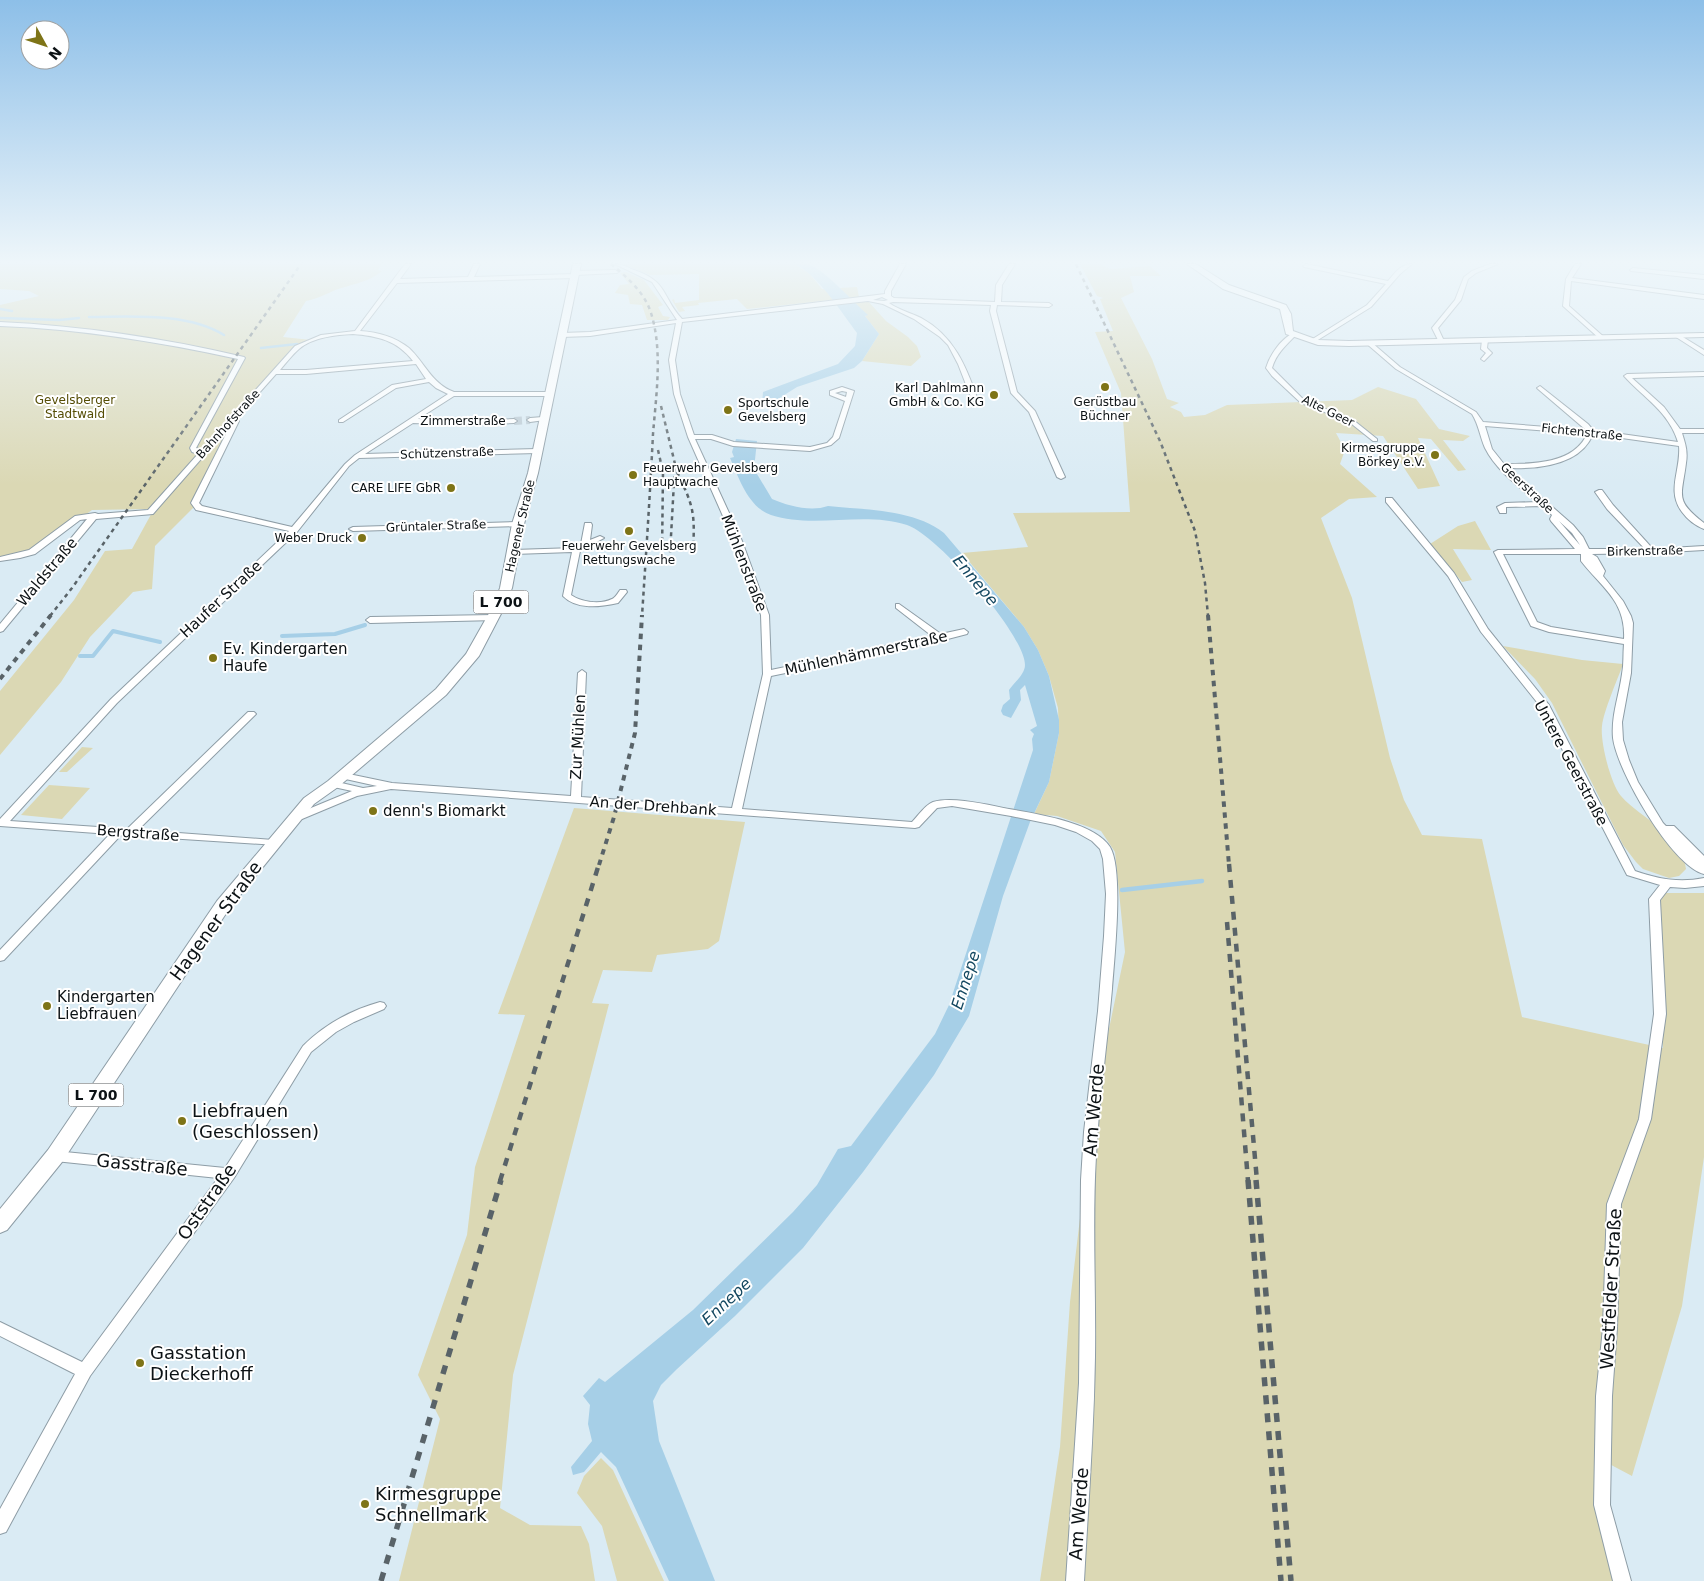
<svg xmlns="http://www.w3.org/2000/svg" width="1704" height="1581" font-family="'DejaVu Sans',sans-serif">
  <rect width="100%" height="100%" fill="#daebf4"/>
  <path fill="#dbd8b4" d="M 0,264 L 382,264 L 378,270 L 382,271 C 367,284 348,284 331,292 C 322,296 316,299 306,301 L 283,337 L 311,340 L 302,344 L 241,412 L 196,505 L 155,546 L 152,589 L 133,592 L 90,637 L 61,682 L 0,755 L 0,691 L 74,600 L 105,551 L 132,549 L 154,509 L 92,510 L 34,552 L 0,558 L 0,305 L 39,296 L 29,291 L 0,289 Z
    M 623,264 L 794,264 L 809,273 L 822,289 L 857,287 L 859,297 L 747,309 L 737,299 L 698,303 L 699,305 L 682,307 L 685,311 L 679,312 L 672,300 L 674,299 L 675,303 L 699,300 L 699,274 L 650,275 Z
    M 1080,264 L 1099,264 L 1111,269 L 1150,266 L 1161,276 L 1130,276 L 1134,292 L 1121,298 L 1152,359 L 1167,399 L 1179,403 L 1170,407 L 1181,412 L 1184,417 L 1205,415 L 1227,405 L 1352,400 L 1378,387 L 1416,399 L 1439,429 L 1470,436 L 1463,441 L 1443,440 L 1466,470 L 1458,471 L 1431,439 L 1418,438 L 1440,486 L 1418,489 L 1383,436 L 1336,433 L 1345,450 L 1340,464 L 1377,497 L 1349,499 L 1321,518 L 1352,598 L 1390,758 L 1404,800 L 1422,835 L 1482,839 L 1522,1017 L 1663,1048 L 1660,900 L 1666,893 L 1704,893 L 1704,1157 L 1682,1306 L 1632,1476 L 1598,1458 L 1617,1581 L 1040,1581 L 1060,1447 L 1070,1302 L 1094,1101 L 1125,952 L 1115,852 L 1101,831 L 1057,816 L 1034,814 L 1049,782 L 1059,733 L 1058,708 L 1049,676 L 1038,650 L 1024,627 L 962,553 L 1028,547 L 1013,513 L 1130,512 L 1121,393 L 1095,332 L 1113,331 L 1100,299 L 1103,298 L 1097,296 Z
    M 626,272 L 644,280 L 663,305 L 658,307 L 663,316 L 670,317 L 668,320 L 647,320 L 642,305 L 630,304 L 628,295 L 615,293 L 620,285 L 629,284 L 620,273 Z
    M 862,301 L 868,301 L 886,321 L 908,337 L 917,346 L 921,357 L 911,366 L 862,361 L 879,334 L 865,316 L 867,315 L 854,303 Z
    M 1475,521 L 1491,550 L 1453,549 L 1472,580 L 1462,582 L 1430,544 L 1458,526 Z
    M 1503,646 L 1582,660 L 1623,664 C 1617,681 1604,710 1602,726 C 1600,742 1611,785 1621,796 C 1642,820 1682,833 1686,869 L 1679,876 L 1669,878 L 1643,869 L 1636,862 L 1623,845 L 1552,703 L 1535,679 Z
    M 82,747 L 93,748 L 67,772 L 59,772 Z
    M 49,785 L 90,788 L 62,819 L 21,815 Z
    M 574,808 L 745,822 L 719,941 L 708,949 L 657,955 L 652,972 L 603,970 L 592,1003 L 609,1004 L 513,1375 L 500,1508 L 530,1525 L 581,1526 L 589,1544 L 595,1581 L 399,1581 L 440,1419 L 418,1375 L 467,1235 L 475,1167 L 525,1015 L 498,1014 Z
    M 601,1458 L 613,1470 L 664,1581 L 617,1581 L 602,1526 L 577,1493 L 584,1476 Z"/>
  <path fill="#a6cfe7" d="M 794,264 C 799,264 805,263 810,265 C 826,271 853,302 868,315 L 865,316 L 879,334 L 862,361 L 854,368 L 797,387 L 770,404 L 762,404 L 763,392 L 838,364 L 855,346 L 857,333 C 842,313 816,272 794,264 Z
    M 736,439 L 757,441 L 754,469 L 772,499 C 788,506 811,512 828,506 C 865,510 914,509 944,533 L 1024,627 L 1038,650 L 1049,676 L 1059,720 L 1059,733 L 1049,782 L 1030,822 L 1003,896 L 969,1016 L 934,1075 L 863,1172 L 803,1248 L 735,1316 L 677,1369 L 661,1385 L 653,1401 L 659,1441 L 715,1581 L 669,1581 L 616,1467 L 601,1452 L 584,1472 L 573,1475 L 571,1467 L 592,1441 L 588,1424 L 590,1405 L 583,1396 L 599,1378 L 605,1382 L 693,1310 L 793,1212 L 817,1185 L 838,1149 L 851,1146 L 935,1034 L 949,1005 L 1033,750 L 1032,739 L 1034,734 L 1030,730 L 1037,726 L 1025,685 L 1020,690 L 1021,700 L 1011,718 L 1003,715 L 1001,711 L 1003,705 L 1010,699 L 1009,690 C 1014,683 1025,674 1025,665 C 1025,634 937,535 907,525 C 864,511 813,529 771,515 C 748,507 739,478 730,458 L 734,457 L 732,452 Z"/>
  <g fill="none" stroke-linecap="round" stroke-linejoin="round">
    <path stroke="#a6cfe7" stroke-width="2.5" d="M 0,309 L 12,311
      M 89,317 C 132,317 186,312 224,335
      M 0,318 L 59,320 L 79,318
      M 261,348 L 297,344"/>
    <path stroke="#a6cfe7" stroke-width="4" d="M 282,636 L 335,634 L 365,625
      M 80,656 L 93,656 L 113,631 L 160,642"/>
    <path stroke="#a6cfe7" stroke-width="4.5" d="M 1122,890 L 1202,881"/>
    <path stroke="#bbcad3" stroke-width="8" stroke-dasharray="8 4" stroke-linecap="butt" d="M 514,421 L 530,420"/>
    <defs>
      <path id="minor" d="M 405,264 L 411,264 L 400,279 L 468,277 L 474,264 L 480,264 L 474,277 L 574,274 L 577,276 L 574,278 L 397,283 L 360,331 C 378,332 395,337 409,348 C 425,363 432,384 454,392 L 549,392 L 552,394 L 549,396 L 454,396 L 418,419 L 467,421 L 514,419 L 517,421 L 514,423 L 467,425 L 413,423 L 365,454 L 537,449 L 540,451 L 537,453 L 359,458 L 349,466 L 297,532 L 117,703 L 10,821 L 127,829 L 248,712 L 254,712 L 256,714 L 254,716 L 138,830 L 273,840 L 278,843 L 277,845 L 121,835 L 4,960 L 0,961 L 0,950 L 110,834 L 0,826 L 0,819 L 111,699 L 289,531 L 196,510 L 191,503 L 230,426 L 153,514 L 96,519 L 3,631 L 0,632 L 0,624 L 87,519 L 80,520 L 35,554 L 20,558 L 0,561 L 0,557 L 29,550 L 75,516 L 95,513 L 98,514 L 148,510 L 198,454 L 192,452 L 190,448 L 238,359 C 160,342 81,329 0,326 L 0,322 C 82,326 164,338 244,357 L 245,358 L 196,448 L 202,450 L 295,346 L 321,335 L 355,331 ZM 353,334 C 377,336 397,340 413,361 L 306,370 L 280,370 C 286,363 292,355 299,349 C 313,337 336,335 353,334 ZM 416,364 L 426,379 L 392,385 L 339,420 L 339,422 L 343,422 L 396,388 L 429,382 L 436,388 L 448,394 L 355,455 L 345,464 L 292,527 L 202,506 L 199,503 L 239,421 L 236,419 L 276,374 L 306,374 Z
        M 615,264 C 622,264 627,267 634,270 C 669,282 661,296 682,319 L 885,294 L 885,291 L 900,264 L 906,264 L 891,291 L 891,296 L 894,298 L 995,302 L 996,285 L 1009,264 L 1015,264 L 1002,285 L 1001,302 L 1049,303 L 1052,305 L 1049,307 L 997,305 L 996,311 L 1017,392 L 1035,411 L 1065,477 L 1061,479 L 1057,477 L 1029,412 L 1011,393 L 990,311 L 991,305 L 893,302 L 889,303 C 899,310 911,313 921,318 C 954,336 966,366 978,400 L 975,402 L 972,400 L 958,364 L 948,345 L 940,337 L 914,319 L 883,304 L 868,301 L 682,322 L 675,360 L 680,394 L 694,435 L 712,435 L 734,442 L 810,447 L 827,443 L 833,437 L 845,401 L 830,395 L 830,391 L 842,387 L 854,391 L 839,438 L 831,445 L 810,451 L 733,446 L 711,439 L 695,439 L 742,541 L 769,615 L 771,670 L 932,636 L 896,608 L 896,604 L 899,604 L 941,634 L 964,629 L 968,632 L 967,634 L 940,641 L 771,676 L 742,809 L 912,822 C 918,816 925,805 933,802 C 953,796 988,805 1009,809 C 1036,814 1094,822 1110,847 C 1124,870 1114,960 1112,989 C 1107,1045 1099,1100 1096,1156 C 1092,1223 1096,1290 1095,1357 C 1094,1432 1088,1506 1084,1581 L 1066,1581 L 1079,1383 L 1081,1180 L 1084,1132 L 1098,1011 L 1104,936 L 1106,894 L 1103,859 L 1100,849 L 1092,841 L 1076,832 L 1055,825 L 1011,816 L 952,806 L 937,808 L 919,827 L 915,828 L 391,789 L 357,796 L 302,819 L 298,820 L 293,817 L 294,815 L 352,791 L 329,786 L 328,784 L 329,782 L 333,781 L 363,788 L 377,786 L 341,778 L 339,776 L 344,773 L 392,783 L 571,796 L 578,673 L 582,670 L 586,673 L 581,797 L 732,808 L 763,674 L 761,615 L 734,541 L 688,437 L 674,394 L 669,360 L 676,323 L 590,336 L 562,337 L 559,335 L 562,333 L 590,332 L 677,320 L 652,282 ZM 882,297 L 888,300 L 884,301 L 873,300 ZM 842,391 L 847,392 L 846,397 L 835,393 Z
        M 1306,264 L 1388,281 C 1395,273 1401,264 1412,264 L 1400,274 L 1371,307 L 1313,343 L 1310,341 L 1311,340 L 1367,305 L 1386,284 L 1304,267 L 1303,266 Z
        M 1490,264 L 1498,264 L 1476,273 L 1468,279 L 1461,300 L 1438,328 L 1444,341 L 1439,342 L 1432,328 L 1455,300 L 1464,277 L 1472,271 Z
        M 1575,264 L 1581,264 L 1572,278 L 1704,295 L 1704,299 L 1571,281 L 1569,306 L 1605,338 L 1600,339 L 1563,306 L 1566,279 Z
        M 1633,268 L 1704,275 L 1704,279 L 1631,271 L 1630,270 Z
        M 615,270 L 618,272 L 617,273 L 575,275 L 572,273 L 575,271 Z
        M 1293,333 L 1296,335 C 1286,345 1276,354 1272,368 L 1305,401 L 1352,419 L 1377,439 L 1377,441 L 1373,441 L 1348,421 L 1301,403 L 1272,376 L 1266,368 C 1270,355 1280,340 1293,333 Z
        M 1678,334 L 1704,350 L 1704,355 L 1676,337 L 1676,335 Z
        M 1485,338 L 1488,340 L 1487,348 L 1492,353 L 1484,361 L 1481,359 L 1486,353 L 1481,349 L 1482,340 Z
        M 1367,342 L 1371,342 L 1400,367 L 1476,412 L 1483,422 L 1586,430 L 1538,389 L 1537,388 L 1540,386 L 1588,424 L 1593,430 L 1678,442 C 1669,412 1644,398 1624,376 L 1627,374 L 1704,372 L 1704,376 L 1632,378 L 1664,407 L 1680,429 L 1704,429 L 1704,433 L 1682,433 C 1685,443 1688,451 1686,463 C 1682,496 1674,500 1704,523 L 1704,529 C 1696,526 1687,519 1682,512 C 1666,490 1681,471 1679,446 L 1593,434 C 1580,466 1537,469 1508,468 L 1573,525 L 1583,537 L 1589,549 L 1645,549 L 1607,509 L 1595,492 L 1599,490 L 1602,490 L 1613,505 L 1653,549 L 1704,546 L 1704,550 L 1651,553 L 1592,554 L 1597,557 L 1605,571 L 1603,576 L 1623,601 L 1631,616 L 1633,623 L 1631,673 L 1622,722 L 1623,740 L 1629,760 L 1638,782 L 1663,823 L 1666,826 L 1674,826 L 1704,856 L 1704,874 C 1672,866 1617,771 1613,738 C 1611,716 1619,696 1622,674 C 1624,664 1623,654 1624,644 L 1549,632 L 1531,626 L 1494,552 L 1498,550 L 1575,549 L 1551,521 L 1550,519 L 1552,515 L 1542,506 L 1506,507 L 1506,513 L 1500,513 L 1497,507 L 1505,503 L 1537,502 C 1518,486 1496,470 1485,448 C 1480,437 1479,425 1472,414 L 1396,369 L 1367,344 ZM 1485,426 L 1587,434 C 1574,464 1532,464 1504,464 L 1492,449 ZM 1559,521 L 1572,533 L 1580,545 L 1579,544 ZM 1503,554 L 1581,554 L 1581,561 C 1602,588 1626,601 1624,639 L 1551,627 L 1537,622 Z
        M 543,417 L 546,419 L 545,420 L 530,422 L 527,420 L 530,418 Z
        M 1386,498 L 1392,498 L 1454,573 L 1488,629 L 1549,705 L 1635,871 C 1658,879 1679,883 1704,878 L 1704,886 L 1685,888 L 1670,887 L 1660,900 L 1666,1014 L 1651,1119 L 1621,1204 L 1617,1328 L 1612,1396 L 1610,1505 L 1631,1581 L 1613,1581 L 1594,1505 L 1596,1396 L 1603,1328 L 1607,1204 L 1639,1119 L 1654,1014 L 1649,899 L 1660,885 L 1627,875 L 1540,706 L 1481,632 L 1448,576 L 1386,502 Z
        M 518,522 L 522,524 L 521,526 L 353,531 L 349,529 L 353,527 Z
        M 585,523 L 591,523 L 592,525 L 590,540 L 600,536 L 604,538 L 580,551 L 571,595 C 581,602 600,605 612,599 C 615,598 618,593 620,590 L 626,590 L 627,592 L 618,603 C 600,607 577,610 563,596 L 572,552 L 514,554 L 510,552 L 514,550 L 575,548 L 581,544 Z
        M 494,615 L 498,618 L 497,620 L 370,623 L 366,620 L 370,617 Z
        M 380,1002 L 384,1003 L 386,1006 L 384,1009 L 354,1022 L 336,1032 L 311,1052 L 234,1178 L 90,1376 L 6,1532 L 0,1534 L 0,1509 L 75,1374 L 0,1336 L 0,1322 L 82,1362 L 218,1178 L 55,1161 L 50,1160 L 48,1156 L 50,1152 L 55,1151 L 225,1168 L 303,1046 C 324,1025 351,1010 380,1002 Z"/>
      <path id="secondary" d="M 1187,264 L 1196,264 L 1229,285 L 1286,305 L 1291,314 L 1293,331 L 1318,340 L 1349,341 L 1704,333 L 1704,337 L 1349,346 L 1318,345 L 1286,334 L 1280,309 L 1223,289 Z"/>
      <path id="primary" d="M 573,264 L 581,264 L 538,473 L 524,524 L 512,588 L 504,608 L 479,656 L 446,695 L 338,787 L 314,804 L 229,909 L 62,1162 L 7,1230 L 0,1233 L 0,1209 L 48,1150 L 217,901 L 304,798 L 328,781 L 436,689 L 466,654 L 492,608 L 500,588 L 512,524 L 528,473 Z"/>
    </defs>
    <use href="#minor" stroke="#8e9da6" stroke-width="2"/>
    <use href="#secondary" stroke="#8e9da6" stroke-width="2"/>
    <use href="#primary" stroke="#8e9da6" stroke-width="2"/>
    <use href="#minor" fill="#fff" fill-rule="evenodd"/>
    <use href="#secondary" fill="#fff" fill-rule="evenodd"/>
    <use href="#primary" fill="#fff" fill-rule="evenodd"/>
    <path stroke="#596368" stroke-width="2.5" stroke-dasharray="4 4" stroke-linecap="butt" d="M 611,264 C 627,277 645,293 651,313 C 663,351 656,396 653,434 C 650,495 646,555 642,616
      M 1076,264 L 1160,441 L 1195,531 L 1205,583 L 1208,616
      M 661,406 L 675,464 L 670,554
      M 658,450 L 663,472 L 662,555
      M 677,472 C 694,507 695,513 693,552
      M 50,616 L 72,588 L 301,264"/>
    <path stroke="#596368" stroke-width="4" stroke-dasharray="5.5 5.5" stroke-linecap="butt" d="M 1208,615 L 1229,865
      M 0,679 L 51,615
      M 599,865 L 614,817 L 635,733 L 642,615"/>
    <path stroke="#596368" stroke-width="4.5" stroke-dasharray="8 8" stroke-linecap="butt" d="M 1229,864 L 1257,1181
      M 1227,922 L 1248,1181
      M 500,1181 L 599,864"/>
    <path stroke="#596368" stroke-width="5.5" stroke-dasharray="9 9" stroke-linecap="butt" d="M 1248,1180 L 1281,1581
      M 1256,1180 L 1291,1581
      M 381,1581 L 501,1180"/>
  </g>
  <linearGradient id="sky" x2="0" y2="1"><stop stop-color="#8dbfe8"/><stop offset="0.54" stop-color="#eef6fa"/><stop offset="1" stop-color="#eef6fa" stop-opacity="0"/></linearGradient>
  <rect width="1704" height="485" fill="url(#sky)"/>
  <g fill="#7e7417" stroke="#fff" stroke-width="2">
    <circle cx="1105" cy="387" r="5"/>
    <circle cx="994" cy="395" r="5"/>
    <circle cx="728" cy="410" r="5"/>
    <circle cx="1435" cy="455" r="5"/>
    <circle cx="633" cy="475" r="5"/>
    <circle cx="451" cy="488" r="5"/>
    <circle cx="629" cy="531" r="5"/>
    <circle cx="362" cy="538" r="5"/>
    <circle cx="213" cy="658" r="5"/>
    <circle cx="373" cy="811" r="5"/>
    <circle cx="47" cy="1006" r="5"/>
    <circle cx="182" cy="1121" r="5"/>
    <circle cx="140" cy="1363" r="5"/>
    <circle cx="365" cy="1504" r="5"/>
  </g>
  <g text-anchor="middle" stroke-width="4" stroke-linejoin="round" paint-order="stroke">
    <g font-size="12" fill="#0c1215" stroke="#fff" text-anchor="end">
      <text x="984" y="392">Karl Dahlmann<tspan x="984" dy="14">GmbH &amp; Co. KG</tspan></text>
      <text x="1105" y="406" text-anchor="middle">Gerüstbau<tspan x="1105" dy="14">Büchner</tspan></text>
      <text x="738" y="407" text-anchor="start">Sportschule<tspan x="738" dy="14">Gevelsberg</tspan></text>
      <text x="1425" y="452">Kirmesgruppe<tspan x="1425" dy="14">Börkey e.V.</tspan></text>
      <text x="643" y="472" text-anchor="start">Feuerwehr Gevelsberg<tspan x="643" dy="14">Hauptwache</tspan></text>
      <text x="441" y="492">CARE LIFE GbR</text>
      <text x="352" y="542">Weber Druck</text>
      <text x="629" y="550" text-anchor="middle">Feuerwehr Gevelsberg<tspan x="629" dy="14">Rettungswache</tspan></text>
    </g>
    <g font-size="12" fill="#554d05" stroke="#fff">
      <text x="75" y="404">Gevelsberger<tspan x="75" dy="14">Stadtwald</tspan></text>
    </g>
    <g font-size="12" fill="#0c1215" stroke="#fff">
      <text transform="translate(1328 411) rotate(26)" y="4">Alte Geer</text>
      <text x="463" y="425">Zimmerstraße</text>
      <text transform="translate(228 424) rotate(-48)" y="4">Bahnhofstraße</text>
      <text transform="translate(1582 432) rotate(6)" y="4">Fichtenstraße</text>
      <text transform="translate(447 453) rotate(-2)" y="4">Schützenstraße</text>
      <text transform="translate(1527 488) rotate(43)" y="4">Geerstraße</text>
      <text transform="translate(436 526) rotate(-2)" y="4">Grüntaler Straße</text>
      <text transform="translate(520 526) rotate(-77)" y="4">Hagener Straße</text>
      <text transform="translate(1645 551) rotate(-1)" y="4">Birkenstraße</text>
    </g>
    <g fill="#fff" stroke="#55595b" stroke-width="1">
      <rect x="473.5" y="590.5" width="55" height="23" rx="4"/>
      <rect x="68.5" y="1083.5" width="55" height="23" rx="4"/>
    </g>
    <g font-size="14" font-weight="bold" fill="#0c1215">
      <text x="501" y="607">L 700</text>
      <text x="96" y="1100">L 700</text>
    </g>
    <g font-size="15" fill="#0c1215" stroke="#fff">
      <text transform="translate(744 563) rotate(69)" y="5">Mühlenstraße</text>
      <text transform="translate(47 572) rotate(-50)" y="5">Waldstraße</text>
      <text transform="translate(221 599) rotate(-43)" y="5">Haufer Straße</text>
      <text transform="translate(866 653) rotate(-12)" y="5">Mühlenhämmerstraße</text>
      <text transform="translate(578 737) rotate(-87)" y="5">Zur Mühlen</text>
      <text transform="translate(1571 763) rotate(62)" y="5">Untere Geerstraße</text>
      <text transform="translate(653 806) rotate(4)" y="5">An der Drehbank</text>
      <text transform="translate(138 833) rotate(4)" y="5">Bergstraße</text>
    </g>
    <g font-size="15" fill="#0c1215" stroke="#fff" text-anchor="start">
      <text x="223" y="654">Ev. Kindergarten<tspan x="223" dy="17">Haufe</tspan></text>
      <text x="383" y="816">denn's Biomarkt</text>
      <text x="57" y="1002">Kindergarten<tspan x="57" dy="17">Liebfrauen</tspan></text>
    </g>
    <g font-size="16" font-style="italic" fill="#134760" stroke="#fff">
      <text transform="translate(976 580) rotate(50)" y="6">Ennepe</text>
      <text transform="translate(965 980) rotate(-72)" y="6">Ennepe</text>
      <text transform="translate(726 1301) rotate(-43)" y="6">Ennepe</text>
    </g>
    <g font-size="18" fill="#0c1215" stroke="#fff">
      <text transform="translate(216 921) rotate(-54)" y="6">Hagener Straße</text>
      <text transform="translate(1094 1110) rotate(-85)" y="6">Am Werde</text>
      <text transform="translate(142 1165) rotate(6)" y="6">Gasstraße</text>
      <text transform="translate(207 1202) rotate(-55)" y="6">Oststraße</text>
      <text transform="translate(1611 1289) rotate(-87)" y="6">Westfelder Straße</text>
      <text transform="translate(1079 1514) rotate(-86)" y="6">Am Werde</text>
    </g>
    <g font-size="18" fill="#0c1215" stroke="#fff" text-anchor="start">
      <text x="192" y="1117">Liebfrauen<tspan x="192" dy="21">(Geschlossen)</tspan></text>
      <text x="150" y="1359">Gasstation<tspan x="150" dy="21">Dieckerhoff</tspan></text>
      <text x="375" y="1500">Kirmesgruppe<tspan x="375" dy="21">Schnellmark</tspan></text>
    </g>
  </g>
  <g transform="translate(45 45) rotate(130)"><circle r="24" fill="#ffffff" stroke="#9ea0a1"/>
  <path d="M0-4L9 19L0 12L-9 19Z" fill="#7e7417"/>
  <text y="-8" font-size="14" font-weight="bold" text-anchor="middle" fill="#0c1215">N</text>
  </g>
</svg>
